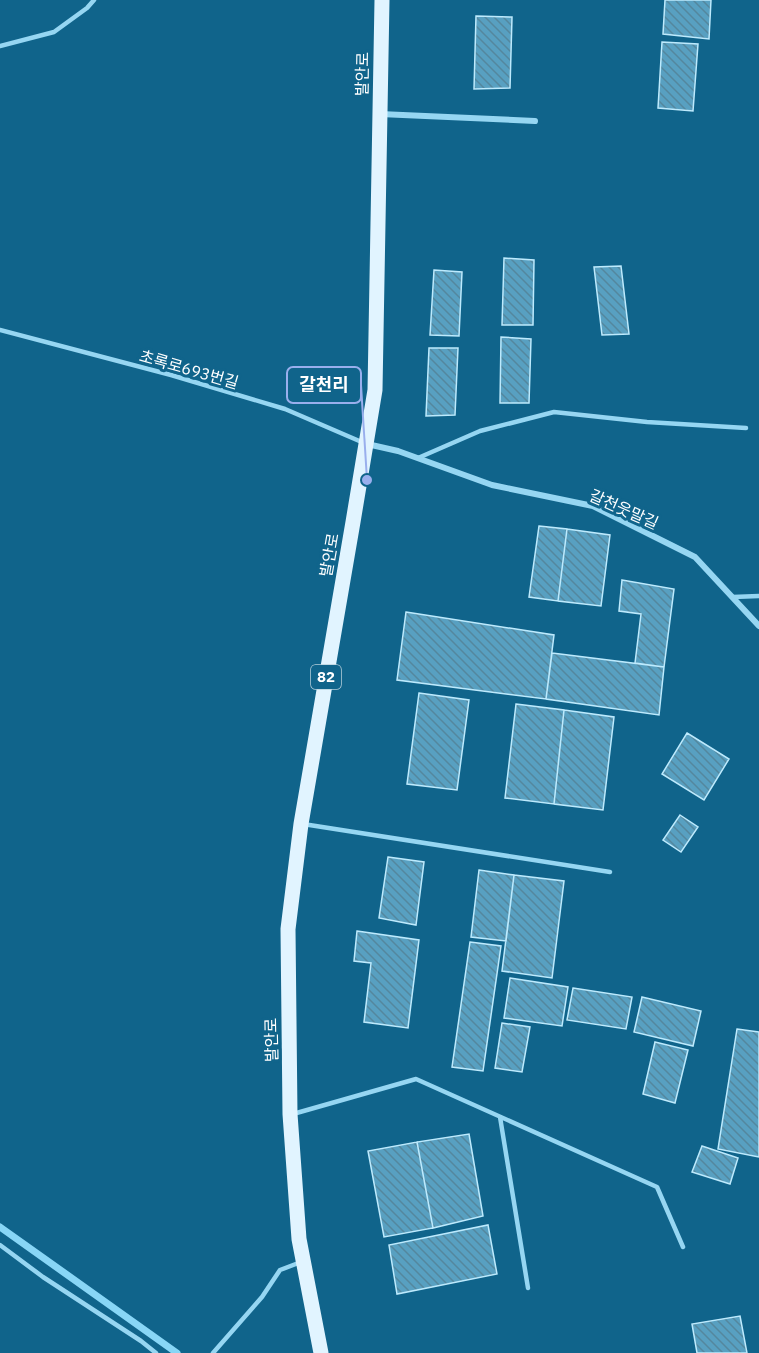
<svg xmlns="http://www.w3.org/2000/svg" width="759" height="1353" font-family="'IBM Plex Sans','Noto Sans KR',sans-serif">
  <defs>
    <pattern id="building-back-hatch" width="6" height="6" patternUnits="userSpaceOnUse" patternTransform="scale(1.5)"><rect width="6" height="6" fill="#58a0c1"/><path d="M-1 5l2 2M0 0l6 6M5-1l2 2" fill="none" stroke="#54879e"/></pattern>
  </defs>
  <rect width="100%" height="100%" fill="#10648b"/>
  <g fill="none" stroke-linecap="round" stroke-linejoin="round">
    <path stroke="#88d6f6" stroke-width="7" d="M 0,1227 L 177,1353"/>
  </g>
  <path fill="url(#building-back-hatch)" stroke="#bdeafd" stroke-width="1.5" d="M 665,0 L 711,0 L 709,39 L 663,34 Z
    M 476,16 L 512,17 L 510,88 L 474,89 Z
    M 662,42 L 698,44 L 693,111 L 658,108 Z
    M 504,258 L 534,260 L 533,325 L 502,325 Z
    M 621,266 L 629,334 L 602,335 L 594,267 Z
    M 434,270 L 462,272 L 459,336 L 430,335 Z
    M 501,337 L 531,339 L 529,403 L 500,403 Z
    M 429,348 L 458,348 L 455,415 L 426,416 Z
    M 539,526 L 567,529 L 558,601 L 529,597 Z
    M 567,529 L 610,535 L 601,606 L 558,601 Z
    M 622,580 L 674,589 L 664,667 L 635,663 L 641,614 L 619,611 Z
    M 406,612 L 554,635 L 546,699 L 397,680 Z
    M 552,653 L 664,667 L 659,715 L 546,699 Z
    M 419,693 L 469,700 L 457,790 L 407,784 Z
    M 516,704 L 564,710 L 554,804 L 505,798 Z
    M 564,710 L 614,717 L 603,810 L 554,804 Z
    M 687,733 L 729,759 L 704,800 L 662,774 Z
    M 680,815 L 698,827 L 681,852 L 663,840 Z
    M 388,857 L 424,862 L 416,925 L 379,918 Z
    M 479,870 L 514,875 L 506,941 L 471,937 Z
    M 514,875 L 564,881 L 552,978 L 502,971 Z
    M 357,931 L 419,940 L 408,1028 L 364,1022 L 371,963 L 354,961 Z
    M 470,942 L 501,946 L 483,1071 L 452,1067 Z
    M 510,978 L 568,987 L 562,1026 L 504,1018 Z
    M 573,988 L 632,997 L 626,1029 L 567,1020 Z
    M 642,997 L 701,1011 L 693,1046 L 634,1032 Z
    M 502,1023 L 530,1027 L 522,1072 L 495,1068 Z
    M 737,1029 L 759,1032 L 759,1157 L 718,1149 Z
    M 655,1042 L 688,1050 L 675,1103 L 643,1094 Z
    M 469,1134 L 483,1216 L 433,1228 L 417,1142 Z
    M 417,1142 L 433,1228 L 384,1237 L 368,1151 Z
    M 702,1146 L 738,1158 L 730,1184 L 692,1172 Z
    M 488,1225 L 497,1274 L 397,1294 L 389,1245 Z
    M 740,1316 L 747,1353 L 697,1353 L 692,1324 Z"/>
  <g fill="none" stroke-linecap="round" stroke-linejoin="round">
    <path stroke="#96d6f2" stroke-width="4.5" d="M 0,46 L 54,32 L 87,8 L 94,0
      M 0,330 L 171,375 L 285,409 L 364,443
      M 418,458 L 480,431 L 554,412 L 647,422 L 746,428
      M 733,597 L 759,596
      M 303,824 L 610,872
      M 293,1114 L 416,1079 L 657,1187 L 683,1247
      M 500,1117 L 528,1288
      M 0,1245 L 43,1277 L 141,1341 L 156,1353
      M 213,1353 L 262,1297 L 280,1270 L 301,1262"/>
    <path stroke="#96d6f2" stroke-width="6" d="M 380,114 L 535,121
      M 367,444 L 398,451 L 492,485 L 593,506 L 695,557 L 759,626"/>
    <path stroke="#e1f4ff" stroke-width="15" d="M 321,1353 L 299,1239 L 290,1114 L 288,929 L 301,824 L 353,522 L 375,390 L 382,0"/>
  </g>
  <g text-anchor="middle" stroke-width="6" stroke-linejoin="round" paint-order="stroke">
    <rect fill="#10648b" stroke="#b7d0dc" stroke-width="1.5" x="311" y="665" width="30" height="24" rx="4.5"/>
    <g font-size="15" font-weight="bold" fill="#fff">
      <text x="326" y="682">82</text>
    </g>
    <g font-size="16" fill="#fff" stroke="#10648b">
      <text transform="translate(362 74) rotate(-89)" y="6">발안로</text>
      <text transform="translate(189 369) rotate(16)" y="6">초록로693번길</text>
      <text transform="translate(624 509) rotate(24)" y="6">갈천웃말길</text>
      <text transform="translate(329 555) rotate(-80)" y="6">발안로</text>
      <text transform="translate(271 1040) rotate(-91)" y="6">발안로</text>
    </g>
  </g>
  <path fill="none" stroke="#99afed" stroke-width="2" d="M367 480L361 385"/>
  <circle fill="#99afed" stroke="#10648b" stroke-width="2" cx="367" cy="480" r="6"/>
  <rect fill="#10648b" stroke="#99afed" stroke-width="2" x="287" y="367" width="74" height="36" rx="6"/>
  <g font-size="18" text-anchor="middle" font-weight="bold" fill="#fff">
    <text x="324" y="391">갈천리</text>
  </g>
</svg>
